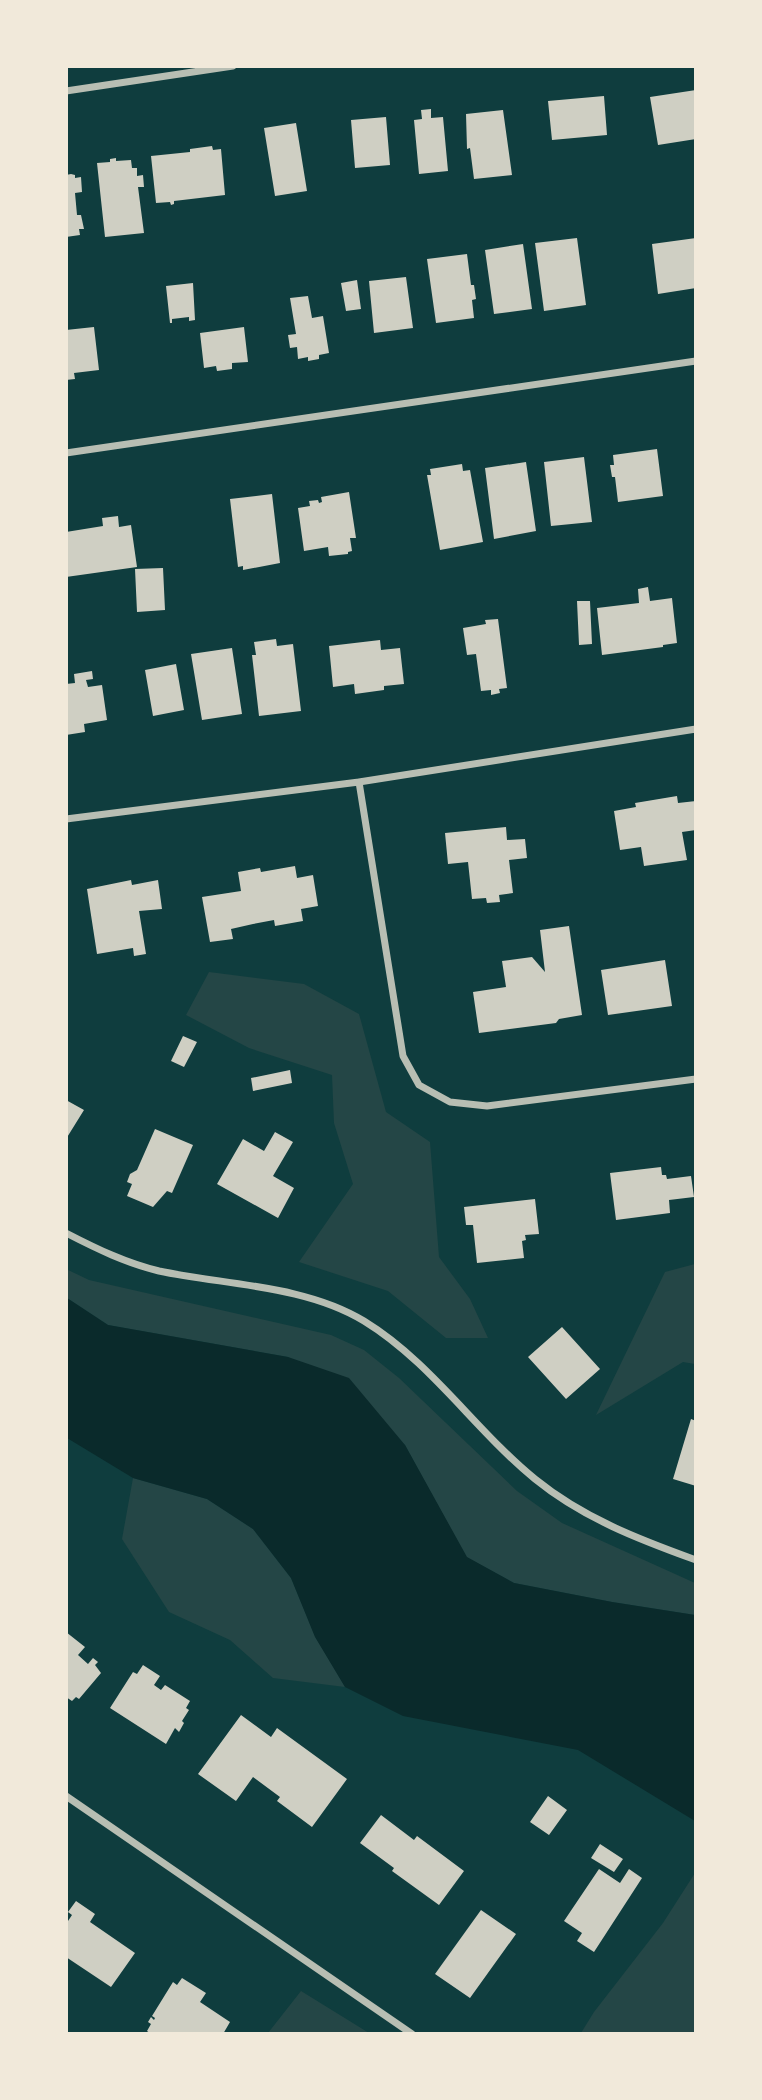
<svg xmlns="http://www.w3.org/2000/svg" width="762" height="2100" font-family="'Noto Serif',serif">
  <rect width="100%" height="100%" fill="#0f3d3e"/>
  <path fill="#244646" d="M 209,972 L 304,984 L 359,1014 L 386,1112 L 430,1142 L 439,1257 L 470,1299 L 488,1338 L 446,1338 L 388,1291 L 299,1262 L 353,1184 L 334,1123 L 332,1075 L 249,1048 L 186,1015 Z
    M 695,1264 L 695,1364 L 683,1362 L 596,1415 L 665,1272 Z
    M 66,1269 L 89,1280 L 331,1335 L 364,1350 L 399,1378 L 517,1491 L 562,1523 L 695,1583 L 695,1615 L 612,1602 L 514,1583 L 466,1557 L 405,1445 L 288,1357 L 108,1325 L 67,1298 Z
    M 133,1478 L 207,1499 L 253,1529 L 291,1578 L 315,1636 L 345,1687 L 273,1678 L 230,1640 L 169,1612 L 122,1539 Z
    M 695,1873 L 695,2033 L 581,2033 L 594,2012 L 663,1923 Z
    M 301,1991 L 369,2033 L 268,2033 Z"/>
  <path fill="#0a2a2b" d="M 67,1298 L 108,1325 L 288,1357 L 349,1378 L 405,1445 L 467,1557 L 514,1583 L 612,1602 L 695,1615 L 695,1821 L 578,1750 L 403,1716 L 345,1687 L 315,1637 L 291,1578 L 253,1529 L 207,1499 L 133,1478 L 67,1438 Z"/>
  <path fill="#cfcfc3" d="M 696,90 L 696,139 L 658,145 L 650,97 Z
    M 604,96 L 607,135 L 552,140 L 548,101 Z
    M 431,109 L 431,118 L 443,117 L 448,171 L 419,174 L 414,120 L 422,119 L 421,110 Z
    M 503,110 L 512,175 L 474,179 L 470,148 L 467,149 L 466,114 Z
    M 386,117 L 390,165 L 355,168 L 351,120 Z
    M 296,123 L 307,191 L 275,196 L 264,128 Z
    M 212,146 L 213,150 L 221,149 L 225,195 L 174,201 L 174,204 L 171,205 L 170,202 L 156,203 L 151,156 L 190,152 L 190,149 Z
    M 116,158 L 116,161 L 131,160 L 132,168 L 137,168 L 137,176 L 143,175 L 144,187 L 138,187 L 144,233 L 105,237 L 97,163 L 110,162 L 110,159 Z
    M 71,174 L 75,175 L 75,178 L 81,177 L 82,192 L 75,193 L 77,215 L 81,215 L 84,229 L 79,229 L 80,235 L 66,237 L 66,175 Z
    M 577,238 L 586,305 L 544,311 L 535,243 Z
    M 696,238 L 696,288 L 658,294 L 652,244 Z
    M 523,244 L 532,309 L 494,314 L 485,250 Z
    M 467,254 L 471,285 L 474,285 L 476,299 L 472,300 L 474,318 L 436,323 L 427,259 Z
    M 406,277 L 413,328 L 374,333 L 369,281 Z
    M 357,280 L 361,309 L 346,311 L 341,283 Z
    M 193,283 L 195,320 L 189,321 L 189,317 L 172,319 L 172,323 L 170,323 L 166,286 Z
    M 308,296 L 312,318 L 323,316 L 329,353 L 319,355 L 319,359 L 308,361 L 308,357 L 298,359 L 297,347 L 290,348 L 288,335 L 296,334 L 290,298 Z
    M 94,327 L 99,370 L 74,373 L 75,379 L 66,380 L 66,330 Z
    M 244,327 L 248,362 L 232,363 L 232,369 L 217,371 L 216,366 L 204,368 L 200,333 Z
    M 657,449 L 663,496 L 618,502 L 615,477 L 612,477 L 610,465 L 614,465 L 613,455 Z
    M 584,457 L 592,522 L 551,526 L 544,462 Z
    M 526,462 L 536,531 L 494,539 L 485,468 Z
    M 462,464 L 463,471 L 470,470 L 483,542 L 440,550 L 427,475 L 431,475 L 430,469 Z
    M 349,492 L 356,538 L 350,538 L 352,551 L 348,552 L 348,554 L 329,556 L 328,547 L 304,551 L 298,508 L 310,506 L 309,501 L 318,500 L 319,503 L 322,502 L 321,497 Z
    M 272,494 L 280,563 L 243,570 L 243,566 L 238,567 L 230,499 Z
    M 118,516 L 119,527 L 131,525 L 137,567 L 66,577 L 66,532 L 103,526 L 102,518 Z
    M 163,568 L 165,610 L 137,612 L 135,569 Z
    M 648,587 L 650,601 L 672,598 L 677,643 L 663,645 L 663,647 L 602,655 L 597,608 L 639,603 L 638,589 Z
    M 577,601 L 590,601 L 592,644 L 579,645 Z
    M 498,619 L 507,688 L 499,689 L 500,693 L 491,695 L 491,690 L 481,691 L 476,654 L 467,655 L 463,628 L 486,624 L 485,620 Z
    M 276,639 L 277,646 L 293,644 L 301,711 L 259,716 L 252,655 L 256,655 L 254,642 Z
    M 380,640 L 381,650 L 400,648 L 404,684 L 384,686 L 384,690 L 355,694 L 354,684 L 333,687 L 329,646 Z
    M 232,648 L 242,714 L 202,720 L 191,654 Z
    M 176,664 L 184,710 L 153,716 L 145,670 Z
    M 92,671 L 93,679 L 86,680 L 88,687 L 102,685 L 107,720 L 84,724 L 85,732 L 66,735 L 66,684 L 75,683 L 74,674 Z
    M 677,796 L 678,803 L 696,801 L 696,830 L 682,832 L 687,860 L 644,866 L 641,847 L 620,850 L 614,811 L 636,807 L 635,803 Z
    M 506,827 L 507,840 L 525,839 L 527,858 L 509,860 L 513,893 L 499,895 L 500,902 L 487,903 L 486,898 L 472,899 L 468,862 L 448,864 L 445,833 Z
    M 295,866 L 297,878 L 313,875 L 318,906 L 301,909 L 303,921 L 275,926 L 274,920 L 253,924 L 231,929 L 233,939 L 210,942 L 202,897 L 241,891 L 238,872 L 260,868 L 261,872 Z
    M 131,880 L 132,885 L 158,880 L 162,909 L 139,911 L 146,954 L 134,956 L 133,948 L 97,954 L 87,889 Z
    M 569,926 L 582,1015 L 559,1019 L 556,1023 L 479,1033 L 473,992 L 506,987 L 502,961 L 532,957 L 545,972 L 540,930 Z
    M 665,960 L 672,1006 L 608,1015 L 601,970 Z
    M 183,1036 L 197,1042 L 184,1067 L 171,1061 Z
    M 290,1070 L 292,1083 L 253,1091 L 251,1078 Z
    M 66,1100 L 84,1110 L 66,1139 Z
    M 155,1129 L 193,1145 L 172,1193 L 167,1191 L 153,1207 L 127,1196 L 132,1184 L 127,1182 L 130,1174 L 137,1170 Z
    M 275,1132 L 293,1142 L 273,1176 L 294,1188 L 278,1218 L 217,1184 L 243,1139 L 264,1151 Z
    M 661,1167 L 662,1175 L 666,1175 L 667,1179 L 691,1176 L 694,1197 L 669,1200 L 670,1213 L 616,1220 L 610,1173 Z
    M 535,1199 L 539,1234 L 525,1235 L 526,1240 L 522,1241 L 524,1258 L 477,1263 L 473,1225 L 466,1225 L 464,1207 Z
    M 562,1327 L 600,1369 L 566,1399 L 528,1357 Z
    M 691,1419 L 696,1421 L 696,1486 L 673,1479 Z
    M 66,1632 L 85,1647 L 78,1655 L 88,1664 L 93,1658 L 98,1662 L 95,1665 L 101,1673 L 79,1699 L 76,1697 L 72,1701 L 66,1697 Z
    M 143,1665 L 160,1676 L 154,1685 L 161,1690 L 165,1685 L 190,1701 L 186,1708 L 189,1710 L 182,1721 L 184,1723 L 179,1732 L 175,1728 L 166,1744 L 110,1708 L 133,1672 L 137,1674 Z
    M 241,1715 L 271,1737 L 277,1728 L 347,1779 L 312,1827 L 277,1801 L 280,1797 L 253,1777 L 236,1801 L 198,1774 Z
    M 548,1796 L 567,1810 L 549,1835 L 530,1822 Z
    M 381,1815 L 414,1840 L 417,1836 L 464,1871 L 439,1905 L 392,1871 L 394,1868 L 360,1843 Z
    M 600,1844 L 623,1859 L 614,1872 L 591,1858 Z
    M 599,1869 L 620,1883 L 629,1869 L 642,1878 L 594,1952 L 577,1941 L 582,1933 L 564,1921 Z
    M 76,1901 L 95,1914 L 90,1922 L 135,1953 L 111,1987 L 66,1957 L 66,1924 L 72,1915 L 68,1912 Z
    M 481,1910 L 516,1934 L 470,1998 L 435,1974 Z
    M 182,1978 L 206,1993 L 200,2002 L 230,2022 L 223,2034 L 151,2034 L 147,2031 L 151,2024 L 148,2022 L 151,2017 L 154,2020 L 155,2018 L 152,2016 L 173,1982 L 177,1985 Z"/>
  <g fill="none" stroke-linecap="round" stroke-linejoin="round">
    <path stroke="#b8beb3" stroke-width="7" d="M 66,91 L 233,66
      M 66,453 L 696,361
      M 359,782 L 403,1056 L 419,1085 L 450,1102 L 487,1106 L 696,1079
      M 66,819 L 359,782 L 696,729
      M 66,1233 C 97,1249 126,1263 159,1271 C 225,1285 305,1285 364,1321 C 431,1362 475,1430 535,1479 C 583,1518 638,1539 696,1560
      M 66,1796 L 412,2034"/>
  </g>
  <rect width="762" height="2100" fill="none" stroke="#f1e9da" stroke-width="136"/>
</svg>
